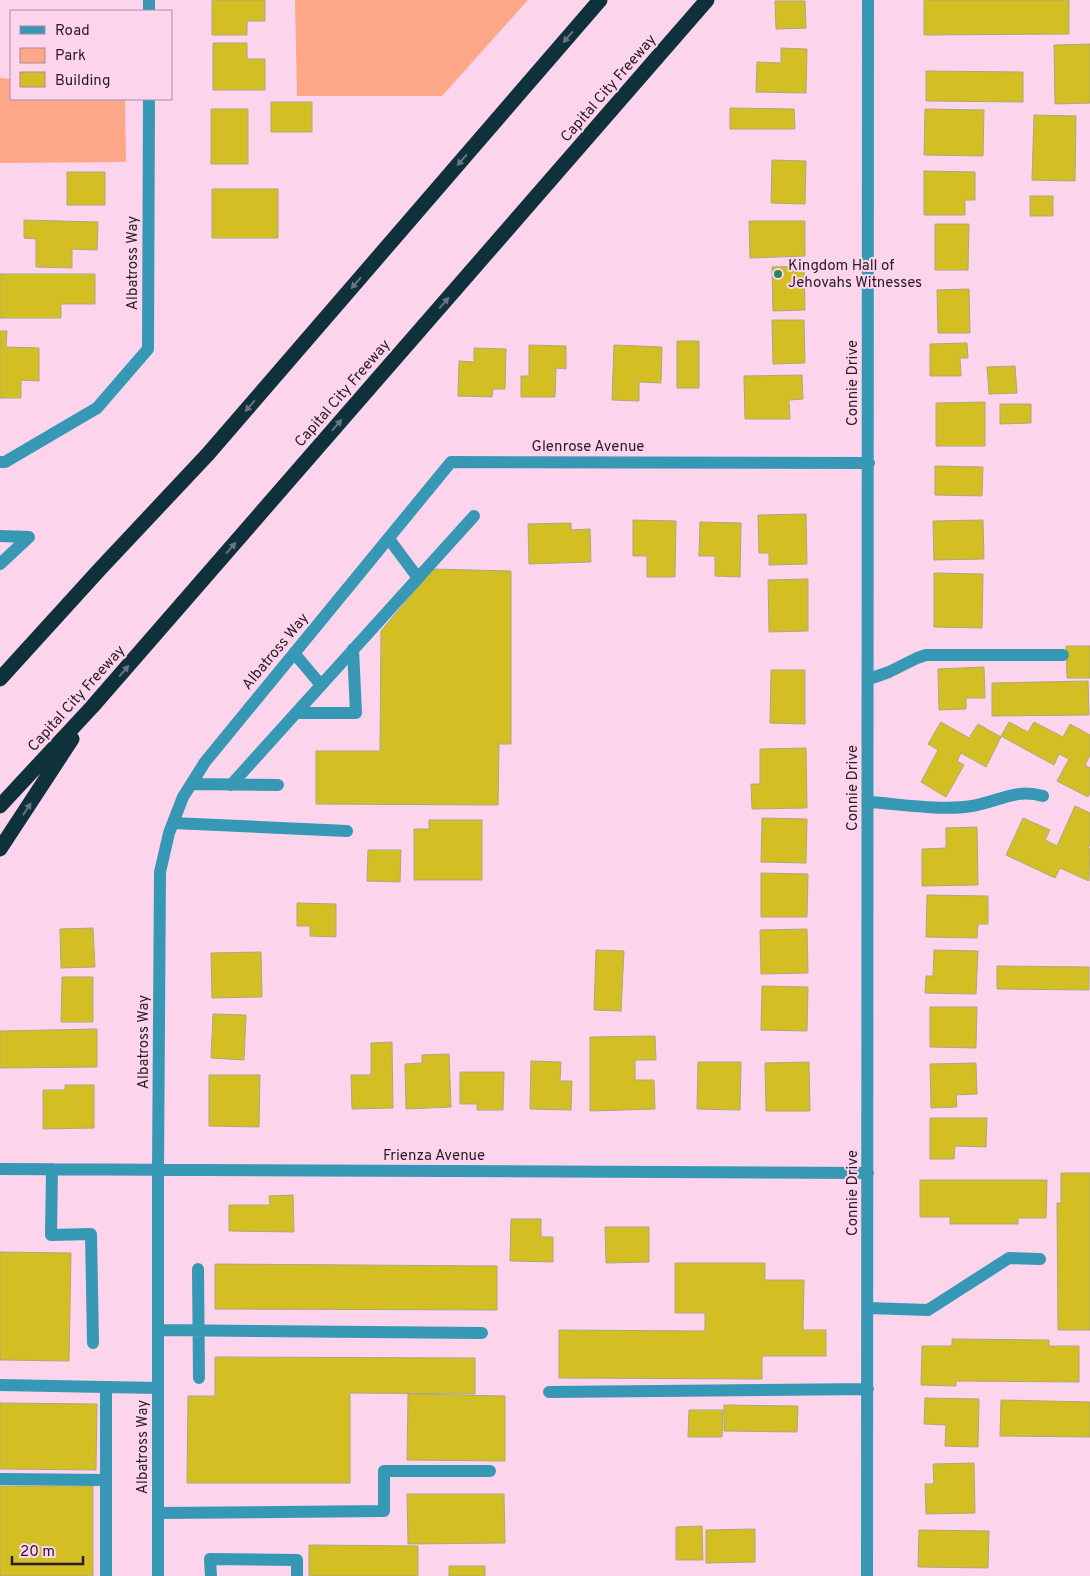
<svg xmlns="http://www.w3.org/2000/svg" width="1090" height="1576" font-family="Overpass,sans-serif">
  <rect width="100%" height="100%" fill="#fcd5ed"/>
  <path fill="#fea788" d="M 295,0 L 528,0 L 442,96 L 297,96 Z
    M 0,78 L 11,79 L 11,99 L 125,99 L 126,162 L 0,163 Z"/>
  <path fill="#d3be24" stroke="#ada882" d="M 212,0 L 265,0 L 265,21 L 247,21 L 247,35 L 212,35 Z
    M 924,0 L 1069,0 L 1069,34 L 924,35 Z
    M 775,1 L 805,1 L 806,28 L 776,29 Z
    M 213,43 L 247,43 L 247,59 L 265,59 L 265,90 L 213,90 Z
    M 1090,44 L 1090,103 L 1055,104 L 1054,45 Z
    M 781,48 L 807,49 L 806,93 L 756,92 L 757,62 L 781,63 Z
    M 926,71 L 1023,72 L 1023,102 L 926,101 Z
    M 271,102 L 312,102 L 312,132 L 271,132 Z
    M 730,108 L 794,109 L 795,129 L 730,129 Z
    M 211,109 L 248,109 L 248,164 L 211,164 Z
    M 925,109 L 984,110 L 983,156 L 924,155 Z
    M 1034,115 L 1076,116 L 1075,181 L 1032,180 Z
    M 772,160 L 806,161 L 805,204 L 771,203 Z
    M 924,171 L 975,172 L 975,200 L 965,200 L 965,215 L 924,215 Z
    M 67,172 L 105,172 L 105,205 L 67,205 Z
    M 212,189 L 278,189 L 278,238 L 212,238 Z
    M 1030,196 L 1053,196 L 1053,216 L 1030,216 Z
    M 24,220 L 98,222 L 97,250 L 72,249 L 72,268 L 36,267 L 36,239 L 24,238 Z
    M 749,221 L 805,221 L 805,256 L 750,258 Z
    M 935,224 L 969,224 L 968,270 L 935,270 Z
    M 804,266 L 805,310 L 773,311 L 772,267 Z
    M 0,274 L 95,274 L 95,304 L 61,304 L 61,318 L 0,318 Z
    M 969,289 L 970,333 L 938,333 L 937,290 Z
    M 772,320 L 804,320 L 805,363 L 773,364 Z
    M 0,331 L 7,331 L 6,347 L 39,348 L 39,381 L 21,380 L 21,398 L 0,398 Z
    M 677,341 L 699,341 L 699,388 L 677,388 Z
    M 967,343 L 968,358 L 960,358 L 961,376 L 930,376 L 930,344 Z
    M 529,345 L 566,346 L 566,369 L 556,368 L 555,397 L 521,397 L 521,376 L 529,376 Z
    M 614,345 L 662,347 L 661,383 L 639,382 L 639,401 L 612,400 Z
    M 474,348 L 506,349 L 505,389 L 493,389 L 492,397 L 458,396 L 459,361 L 474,362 Z
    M 1015,366 L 1017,393 L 989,394 L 987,367 Z
    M 802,375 L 803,399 L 789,400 L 790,419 L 745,419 L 744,376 Z
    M 985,402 L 985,446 L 936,446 L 936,403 Z
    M 1000,404 L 1031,404 L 1031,423 L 1000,424 Z
    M 935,466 L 983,467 L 982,496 L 935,495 Z
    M 806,514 L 807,564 L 769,565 L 769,553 L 759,553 L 758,515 Z
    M 633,520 L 676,521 L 675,577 L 647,577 L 647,556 L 633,556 Z
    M 983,520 L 984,559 L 934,560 L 933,521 Z
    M 700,522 L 741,523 L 740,577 L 715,576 L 715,556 L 699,556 Z
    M 571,523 L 571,530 L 590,529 L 591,562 L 529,564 L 528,524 Z
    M 433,569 L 511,571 L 511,744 L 499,744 L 498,805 L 316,804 L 316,751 L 380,751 L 381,631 Z
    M 934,573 L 983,574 L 982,628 L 934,627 Z
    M 808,579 L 808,631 L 769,632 L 768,580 Z
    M 1066,646 L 1090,646 L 1090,678 L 1067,678 Z
    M 984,667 L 985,698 L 966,698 L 966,709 L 939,710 L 938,669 Z
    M 771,670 L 805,670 L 805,724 L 770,723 Z
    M 1088,681 L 1089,715 L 992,716 L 992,683 Z
    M 941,722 L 969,738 L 978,724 L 1001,737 L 986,767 L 961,753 L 957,761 L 964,765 L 946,797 L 921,782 L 938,750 L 928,744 Z
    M 1009,722 L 1028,732 L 1034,722 L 1063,737 L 1070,724 L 1090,735 L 1090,755 L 1085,765 L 1090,768 L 1090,793 L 1088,797 L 1057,781 L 1069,759 L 1059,754 L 1054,765 L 1001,736 Z
    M 806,748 L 807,808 L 752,809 L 751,784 L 760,784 L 760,749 Z
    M 1075,806 L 1090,813 L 1090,844 L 1088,848 L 1090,849 L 1089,881 L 1060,868 L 1055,878 L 1006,855 L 1023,818 L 1050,830 L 1045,840 L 1057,846 Z
    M 762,818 L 807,819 L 806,863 L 761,862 Z
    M 429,820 L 482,820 L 482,880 L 414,880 L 414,829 L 429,829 Z
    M 977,827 L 978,885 L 922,886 L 922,849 L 946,848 L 946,828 Z
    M 368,850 L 401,850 L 400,882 L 367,881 Z
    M 761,873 L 808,874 L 807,917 L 761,917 Z
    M 927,895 L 988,896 L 988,924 L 978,924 L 977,938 L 926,937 Z
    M 297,903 L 336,904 L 336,937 L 310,936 L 310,926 L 297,926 Z
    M 93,928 L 95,967 L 61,968 L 60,929 Z
    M 807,929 L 808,973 L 761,974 L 760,930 Z
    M 596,950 L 624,951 L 621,1011 L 594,1010 Z
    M 934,950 L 978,951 L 976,994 L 925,993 L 926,976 L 933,976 Z
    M 261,952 L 262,997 L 212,998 L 211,953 Z
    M 997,966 L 1089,967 L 1089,990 L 997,989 Z
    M 62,977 L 93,977 L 93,1022 L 61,1022 Z
    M 762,986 L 808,987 L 807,1031 L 761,1030 Z
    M 930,1007 L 977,1007 L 976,1048 L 930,1047 Z
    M 213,1014 L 246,1015 L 244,1060 L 211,1058 Z
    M 97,1029 L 97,1067 L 0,1068 L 0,1031 Z
    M 655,1036 L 656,1060 L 635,1060 L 635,1080 L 654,1080 L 655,1109 L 590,1111 L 590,1037 Z
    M 392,1042 L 393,1108 L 352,1109 L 351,1075 L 371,1075 L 371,1043 Z
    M 449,1054 L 451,1107 L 406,1109 L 405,1064 L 422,1063 L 422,1055 Z
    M 531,1061 L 561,1062 L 560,1081 L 572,1081 L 571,1110 L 530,1109 Z
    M 698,1062 L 741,1062 L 740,1110 L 697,1109 Z
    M 809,1062 L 810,1111 L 766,1111 L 765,1063 Z
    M 976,1063 L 977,1094 L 956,1095 L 957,1107 L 931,1108 L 930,1064 Z
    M 460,1072 L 504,1072 L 503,1110 L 477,1110 L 477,1104 L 460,1104 Z
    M 209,1075 L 260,1075 L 259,1127 L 209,1126 Z
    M 65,1085 L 94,1085 L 94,1128 L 43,1129 L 43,1090 L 65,1090 Z
    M 930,1118 L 987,1118 L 986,1147 L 955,1146 L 954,1159 L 930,1159 Z
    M 1061,1173 L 1090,1173 L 1090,1330 L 1058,1330 L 1057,1203 L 1061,1203 Z
    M 920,1180 L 1047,1180 L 1046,1218 L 1018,1218 L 1018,1224 L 950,1224 L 950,1217 L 920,1217 Z
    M 293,1195 L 294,1232 L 229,1231 L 229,1205 L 270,1205 L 269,1196 Z
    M 511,1219 L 541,1219 L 541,1237 L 553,1237 L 553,1262 L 510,1261 Z
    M 605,1227 L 649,1227 L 649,1262 L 606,1263 Z
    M 0,1252 L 71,1253 L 69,1361 L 0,1360 Z
    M 675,1263 L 765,1263 L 765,1280 L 804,1280 L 803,1330 L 826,1330 L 826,1356 L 762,1356 L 762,1379 L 559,1378 L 559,1330 L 705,1331 L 705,1313 L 675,1313 Z
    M 215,1264 L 497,1266 L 497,1310 L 215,1309 Z
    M 952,1339 L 1049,1340 L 1049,1346 L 1079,1346 L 1079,1382 L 956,1381 L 956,1386 L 921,1385 L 922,1346 L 952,1346 Z
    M 215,1357 L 475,1358 L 475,1394 L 350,1393 L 350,1483 L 187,1483 L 188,1396 L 215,1396 Z
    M 408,1394 L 505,1396 L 505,1461 L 407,1460 Z
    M 925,1398 L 979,1399 L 978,1447 L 945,1446 L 946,1425 L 924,1424 Z
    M 1001,1400 L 1090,1402 L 1090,1437 L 1000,1436 Z
    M 0,1403 L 97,1404 L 96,1470 L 0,1469 Z
    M 724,1405 L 798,1406 L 797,1432 L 724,1431 Z
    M 689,1410 L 723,1410 L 722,1437 L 688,1437 Z
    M 974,1463 L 975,1513 L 926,1514 L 925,1484 L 934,1484 L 933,1464 Z
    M 0,1486 L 93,1486 L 93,1576 L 0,1576 Z
    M 407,1494 L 504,1494 L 505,1543 L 408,1544 Z
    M 702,1526 L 703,1560 L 676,1560 L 676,1527 Z
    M 755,1529 L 755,1562 L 706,1563 L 706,1530 Z
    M 919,1530 L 989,1531 L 988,1568 L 918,1567 Z
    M 309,1545 L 418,1546 L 418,1576 L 309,1576 Z
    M 449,1566 L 485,1566 L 485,1576 L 449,1576 Z"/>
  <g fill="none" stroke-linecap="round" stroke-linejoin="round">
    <path stroke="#3698b4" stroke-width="12" d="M 149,11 L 149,0
      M 0,462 L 5,462 L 97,408 L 148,349 L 149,99
      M 0,536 L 29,537
      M 389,539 L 418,578
      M 0,564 L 29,537
      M 294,653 L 321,685
      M 869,679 L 889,672 L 917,658 L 926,655 L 1063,655
      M 296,713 L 356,713 L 353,649
      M 191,784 L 278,785
      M 231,785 L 474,516
      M 869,802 C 900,804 941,811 972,806 C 998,802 1015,788 1043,796
      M 173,823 L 347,831
      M 0,1169 L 868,1173
      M 52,1169 L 51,1235 L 91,1234 L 93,1343
      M 198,1269 L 199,1378
      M 868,1308 L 928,1310 L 1009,1258 L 1040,1259
      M 158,1330 L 482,1333
      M 0,1385 L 158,1388
      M 549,1392 L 868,1389
      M 0,1479 L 106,1480
      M 158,1513 L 384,1511 L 384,1471 L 490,1471
      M 106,1576 L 106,1387
      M 158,1576 L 158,1170 L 160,872 L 169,833 L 183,797 L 205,762 L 451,462 L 869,463
      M 211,1576 L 210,1559 L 297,1560 L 297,1576
      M 867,1576 L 868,0"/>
    <path stroke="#0e313b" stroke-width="15" d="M 0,679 L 100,569 L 208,454 L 600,0
      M 0,806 L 92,707 L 707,0
      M 0,849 L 72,739"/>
  </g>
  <defs><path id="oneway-solid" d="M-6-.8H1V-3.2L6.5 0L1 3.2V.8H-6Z" transform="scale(1.25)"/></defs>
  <g fill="#6d7382">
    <use href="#oneway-solid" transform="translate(568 37) rotate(131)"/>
    <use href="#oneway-solid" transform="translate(462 160) rotate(131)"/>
    <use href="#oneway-solid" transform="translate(356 283) rotate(131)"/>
    <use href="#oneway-solid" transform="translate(444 303) rotate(-49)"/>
    <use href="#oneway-solid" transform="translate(250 406) rotate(131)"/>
    <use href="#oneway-solid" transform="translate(337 425) rotate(-49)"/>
    <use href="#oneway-solid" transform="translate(231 548) rotate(-49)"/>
    <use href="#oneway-solid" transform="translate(124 671) rotate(-49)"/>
    <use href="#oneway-solid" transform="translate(27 809) rotate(-57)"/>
  </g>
  <circle fill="#29875e" stroke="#fcd5ed" stroke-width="2" cx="778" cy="274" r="5"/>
  <g text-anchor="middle" stroke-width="4" stroke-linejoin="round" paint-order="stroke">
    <g font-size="15" fill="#291b24" stroke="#fcd5ed">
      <text transform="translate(608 88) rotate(-49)" y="5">Capital City Freeway</text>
      <text transform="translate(132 263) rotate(-90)" y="5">Albatross Way</text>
      <text transform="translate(852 383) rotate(-90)" y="5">Connie Drive</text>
      <text transform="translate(342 393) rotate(-49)" y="5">Capital City Freeway</text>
      <text x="588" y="451">Glenrose Avenue</text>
      <text transform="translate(275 651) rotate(-50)" y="5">Albatross Way</text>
      <text transform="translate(76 698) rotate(-48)" y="5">Capital City Freeway</text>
      <text transform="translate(852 788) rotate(-90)" y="5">Connie Drive</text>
      <text transform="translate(143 1042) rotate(-90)" y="5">Albatross Way</text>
      <text x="434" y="1160">Frienza Avenue</text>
      <text transform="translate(852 1193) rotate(-90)" y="5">Connie Drive</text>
      <text transform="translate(142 1447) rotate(-90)" y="5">Albatross Way</text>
    </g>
    <g font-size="15" fill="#291b24" stroke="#fcd5ed" text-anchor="start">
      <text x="788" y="270">Kingdom Hall of<tspan x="788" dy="17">Jehovahs Witnesses</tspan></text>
    </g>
  </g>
  <rect x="10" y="10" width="162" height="90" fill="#fcd5ed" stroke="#a88b9d"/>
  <rect x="20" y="26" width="25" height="8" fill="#3698b4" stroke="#a88b9d"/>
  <text x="55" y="35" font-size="15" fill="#291b24">Road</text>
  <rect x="20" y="48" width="25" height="15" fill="#fea788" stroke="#a88b9d"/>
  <text x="55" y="60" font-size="15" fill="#291b24">Park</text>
  <rect x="20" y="72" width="25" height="15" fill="#d3be24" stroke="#a88b9d"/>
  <text x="55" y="85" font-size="15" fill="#291b24">Building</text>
  <path d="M12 1556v8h71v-8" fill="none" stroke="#291b24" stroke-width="2.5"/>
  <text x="20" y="1556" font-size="15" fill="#291b24" stroke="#fcd5ed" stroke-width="4" paint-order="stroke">20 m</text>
</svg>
